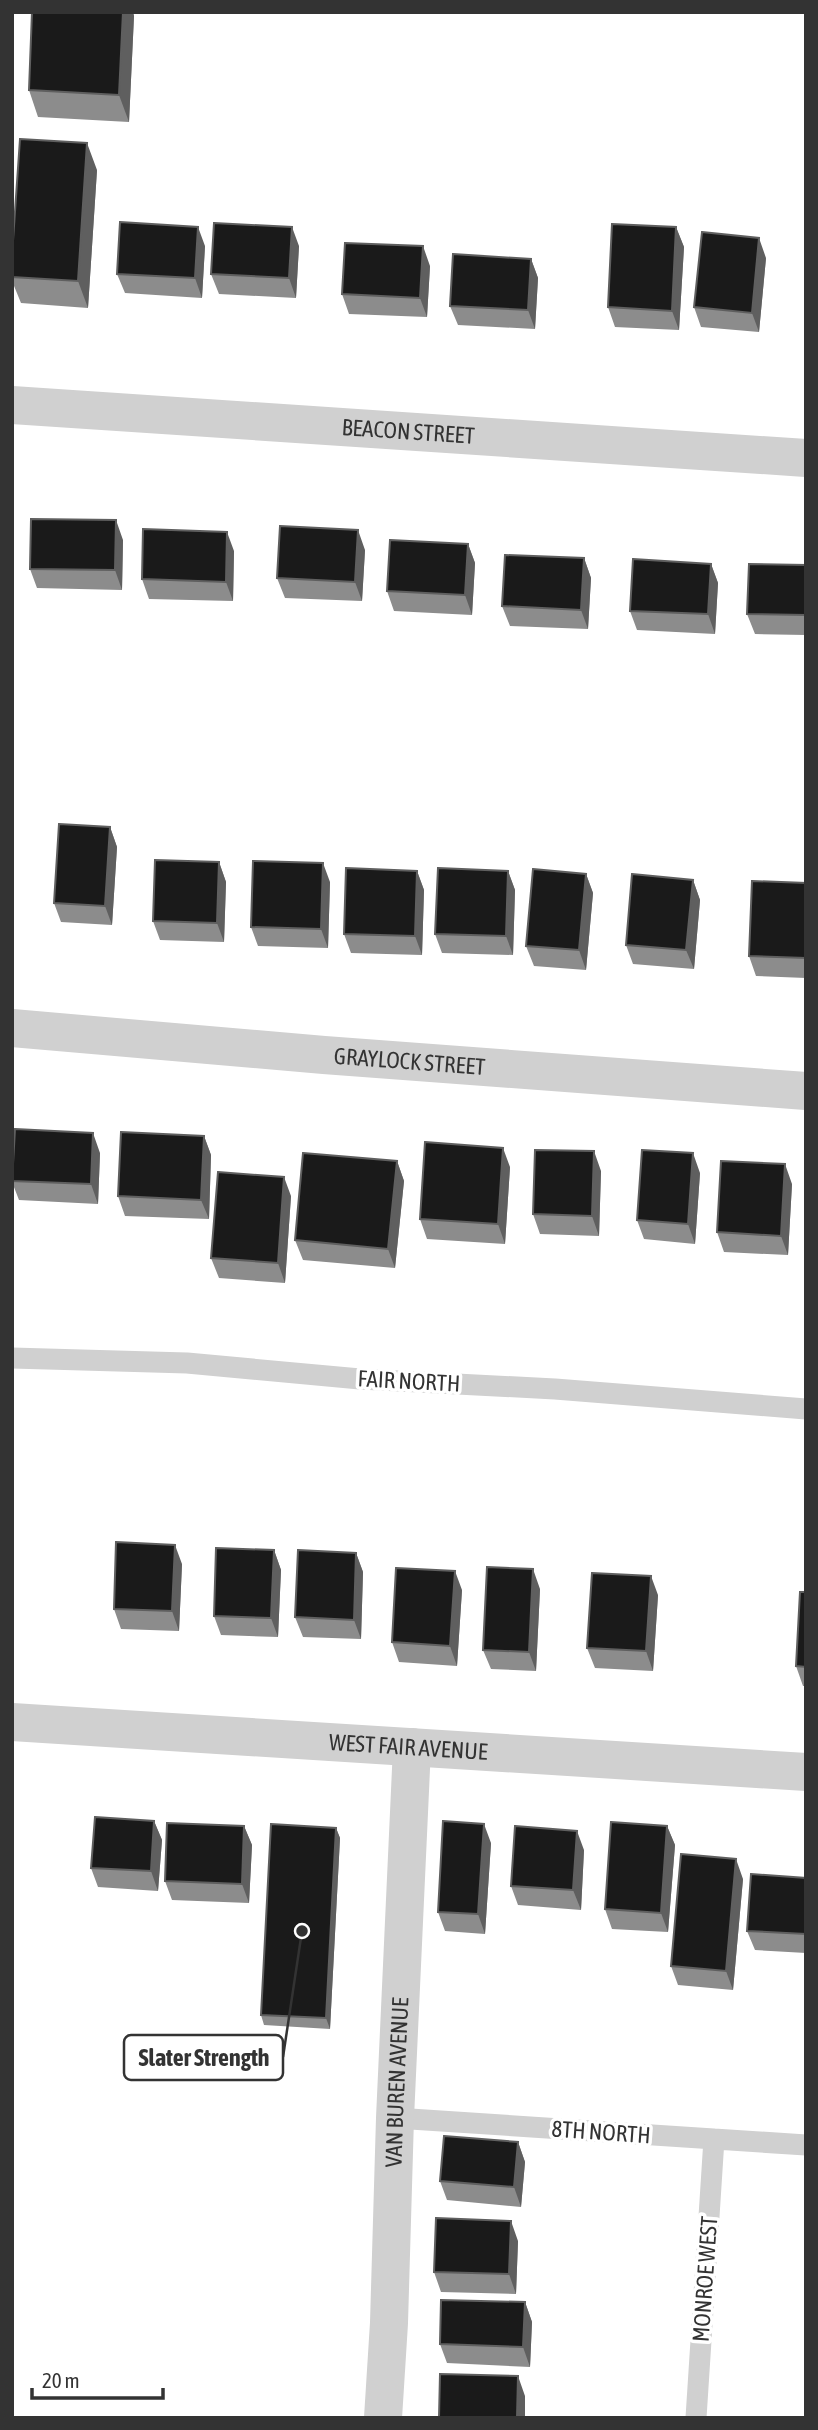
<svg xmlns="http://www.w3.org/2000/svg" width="818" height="2430" font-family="'Asap Condensed',sans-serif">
  <rect width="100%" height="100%" fill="#fff"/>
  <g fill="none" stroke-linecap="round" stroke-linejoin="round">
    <path stroke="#d0d0d0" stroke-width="21" d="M 12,1358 L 187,1363 L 360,1379 L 555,1389 L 806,1409
      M 395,2118 L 806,2145
      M 696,2418 L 714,2139"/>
    <g stroke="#d0d0d0" stroke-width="38">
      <path id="s1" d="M 12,405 L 806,458"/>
      <path id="s2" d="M 12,1028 L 324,1055 L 806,1091"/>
      <path id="s3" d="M 383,2418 L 389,2323 L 395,2118 L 412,1747"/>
    </g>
    <path stroke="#d0d0d0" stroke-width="38" id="s4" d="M 12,1722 L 806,1772"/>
  </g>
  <path fill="#8c8c8c" d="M 123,12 L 133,12 L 134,16 L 129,122 L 38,117 L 29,90 Z
    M 97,170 L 88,308 L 21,303 L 12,281 L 12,255 Z
    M 676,227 L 684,247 L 679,330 L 615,327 L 608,307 Z
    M 205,246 L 202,298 L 125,293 L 117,274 Z
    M 299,246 L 296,298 L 219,294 L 211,274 Z
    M 766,258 L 759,332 L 701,327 L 694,307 Z
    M 531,259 L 538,278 L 535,329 L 458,325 L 450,306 Z
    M 430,266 L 427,317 L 349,314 L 342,294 Z
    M 123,540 L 122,590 L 37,588 L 30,569 Z
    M 468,544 L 475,563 L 472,615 L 394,611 L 387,591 Z
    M 365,550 L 362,601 L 285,598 L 277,578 Z
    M 234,551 L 233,601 L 149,599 L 142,579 Z
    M 584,558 L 591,578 L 588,629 L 510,626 L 502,606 Z
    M 711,564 L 718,583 L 715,634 L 637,630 L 630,611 Z
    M 806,565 L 806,635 L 755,634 L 747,614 Z
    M 110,827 L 117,847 L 112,925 L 61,922 L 54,903 Z
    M 219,862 L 226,882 L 224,942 L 160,940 L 153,921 Z
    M 417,871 L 424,890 L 422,955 L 351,953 L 344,934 Z
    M 508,871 L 515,890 L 513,955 L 442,953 L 435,934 Z
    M 586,874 L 593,893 L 586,970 L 534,966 L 526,946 Z
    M 693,880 L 700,900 L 694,969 L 633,964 L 626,945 Z
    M 330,882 L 328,948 L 258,946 L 251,927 Z
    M 806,883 L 806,978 L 756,976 L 749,956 Z
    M 204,1136 L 211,1155 L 209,1219 L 125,1216 L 118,1196 Z
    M 100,1153 L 98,1204 L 19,1200 L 12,1182 L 12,1172 Z
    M 397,1161 L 404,1181 L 395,1268 L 303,1260 L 295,1240 Z
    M 510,1167 L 505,1244 L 427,1239 L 420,1219 Z
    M 601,1171 L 599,1236 L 540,1234 L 533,1214 Z
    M 700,1173 L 695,1244 L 644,1239 L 637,1220 Z
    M 792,1184 L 788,1255 L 724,1252 L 717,1232 Z
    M 291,1196 L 285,1283 L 219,1278 L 211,1258 Z
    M 274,1550 L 281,1570 L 278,1637 L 221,1635 L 214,1616 Z
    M 356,1553 L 363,1572 L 361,1639 L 303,1637 L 295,1617 Z
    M 182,1564 L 179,1631 L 121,1629 L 114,1609 Z
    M 540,1589 L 536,1671 L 491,1669 L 483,1650 Z
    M 462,1590 L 457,1666 L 399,1662 L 392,1642 Z
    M 806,1592 L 806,1686 L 803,1686 L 796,1666 Z
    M 658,1595 L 653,1671 L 595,1668 L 587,1648 Z
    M 154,1821 L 162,1840 L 158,1891 L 98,1887 L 91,1868 Z
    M 244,1826 L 252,1845 L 249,1903 L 172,1900 L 165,1881 Z
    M 667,1826 L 675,1845 L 668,1932 L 612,1929 L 605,1909 Z
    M 336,1828 L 340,1838 L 330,2029 L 264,2025 L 261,2015 Z
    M 491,1843 L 485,1934 L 445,1931 L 438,1912 Z
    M 584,1850 L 581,1910 L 518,1905 L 511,1886 Z
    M 806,1878 L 806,1953 L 755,1950 L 747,1931 Z
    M 743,1879 L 733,1990 L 678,1985 L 671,1966 Z
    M 518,2142 L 525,2162 L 521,2207 L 447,2200 L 440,2181 Z
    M 518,2241 L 516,2294 L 441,2292 L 434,2272 Z
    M 525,2302 L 532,2322 L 530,2367 L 447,2363 L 440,2344 Z"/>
  <path fill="#5f5f5f" d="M 123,12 L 133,12 L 134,16 L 129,122 L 119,95 Z
    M 87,143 L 97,170 L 88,308 L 78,281 Z
    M 198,227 L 205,246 L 202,298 L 195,278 Z
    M 292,227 L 299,246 L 296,298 L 289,278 Z
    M 676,227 L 684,247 L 679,330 L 672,311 Z
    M 759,238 L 766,258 L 759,332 L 752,313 Z
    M 423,246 L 430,266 L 427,317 L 420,298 Z
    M 531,259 L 538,278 L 535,329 L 528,310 Z
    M 116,520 L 123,540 L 122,590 L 115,570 Z
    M 358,530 L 365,550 L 362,601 L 355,582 Z
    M 227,532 L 234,551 L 233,601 L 226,582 Z
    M 468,544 L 475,563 L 472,615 L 465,595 Z
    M 584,558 L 591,578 L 588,629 L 581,610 Z
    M 711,564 L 718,583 L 715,634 L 708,614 Z
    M 110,827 L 117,847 L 112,925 L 105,906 Z
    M 219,862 L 226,882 L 224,942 L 217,923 Z
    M 323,863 L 330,882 L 328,948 L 321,929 Z
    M 417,871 L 424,890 L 422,955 L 415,936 Z
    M 508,871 L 515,890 L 513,955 L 506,936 Z
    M 586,874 L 593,893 L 586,970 L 579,950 Z
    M 693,880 L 700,900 L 694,969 L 686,950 Z
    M 93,1133 L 100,1153 L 98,1204 L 91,1184 Z
    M 204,1136 L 211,1155 L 209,1219 L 201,1200 Z
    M 503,1148 L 510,1167 L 505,1244 L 498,1224 Z
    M 594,1151 L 601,1171 L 599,1236 L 592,1216 Z
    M 693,1153 L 700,1173 L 695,1244 L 688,1224 Z
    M 397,1161 L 404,1181 L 395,1268 L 388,1249 Z
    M 785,1164 L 792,1184 L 788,1255 L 781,1236 Z
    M 284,1177 L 291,1196 L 285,1283 L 278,1263 Z
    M 175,1545 L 182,1564 L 179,1631 L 172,1611 Z
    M 274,1550 L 281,1570 L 278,1637 L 271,1618 Z
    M 356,1553 L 363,1572 L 361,1639 L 354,1620 Z
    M 533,1569 L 540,1589 L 536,1671 L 529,1652 Z
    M 455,1571 L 462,1590 L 457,1666 L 450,1646 Z
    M 651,1576 L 658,1595 L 653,1671 L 646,1651 Z
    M 154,1821 L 162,1840 L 158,1891 L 151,1871 Z
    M 484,1824 L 491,1843 L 485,1934 L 478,1914 Z
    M 244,1826 L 252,1845 L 249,1903 L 242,1884 Z
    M 667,1826 L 675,1845 L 668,1932 L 661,1913 Z
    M 336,1828 L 340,1838 L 330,2029 L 326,2018 Z
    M 577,1831 L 584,1850 L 581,1910 L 573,1890 Z
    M 736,1859 L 743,1879 L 733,1990 L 726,1971 Z
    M 518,2142 L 525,2162 L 521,2207 L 514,2187 Z
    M 511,2221 L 518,2241 L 516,2294 L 509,2274 Z
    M 525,2302 L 532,2322 L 530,2367 L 523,2347 Z
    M 518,2376 L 525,2396 L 525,2418 L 517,2418 Z"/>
  <path fill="#1a1a1a" stroke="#5f5f5f" stroke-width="2" d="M 32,12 L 123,12 L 119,95 L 29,90 Z
    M 20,139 L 87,143 L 78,281 L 12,277 L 12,255 Z
    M 120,222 L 198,227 L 195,278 L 117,274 Z
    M 214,223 L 292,227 L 289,278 L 211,274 Z
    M 612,224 L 676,227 L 672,311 L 608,307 Z
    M 702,232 L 759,238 L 752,313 L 694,307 Z
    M 345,243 L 423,246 L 420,298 L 342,294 Z
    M 453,254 L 531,259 L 528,310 L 450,306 Z
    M 31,519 L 116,520 L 115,570 L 30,569 Z
    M 280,526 L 358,530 L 355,582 L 277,578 Z
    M 143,529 L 227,532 L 226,582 L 142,579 Z
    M 390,540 L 468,544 L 465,595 L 387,591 Z
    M 505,555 L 584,558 L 581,610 L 502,606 Z
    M 633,559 L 711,564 L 708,614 L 630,611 Z
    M 749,564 L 806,565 L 806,615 L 747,614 Z
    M 59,824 L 110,827 L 105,906 L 54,903 Z
    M 155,860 L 219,862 L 217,923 L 153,921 Z
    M 253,861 L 323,863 L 321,929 L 251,927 Z
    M 346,868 L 417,871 L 415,936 L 344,934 Z
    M 438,868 L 508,871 L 506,936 L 435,934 Z
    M 533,869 L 586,874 L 579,950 L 526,946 Z
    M 632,874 L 693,880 L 686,950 L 626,945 Z
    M 752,881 L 806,883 L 806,958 L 749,956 Z
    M 15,1129 L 93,1133 L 91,1184 L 12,1181 Z
    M 121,1132 L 204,1136 L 201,1200 L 118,1196 Z
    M 425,1142 L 503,1148 L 498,1224 L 420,1219 Z
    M 535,1150 L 594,1151 L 592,1216 L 533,1214 Z
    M 642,1150 L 693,1153 L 688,1224 L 637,1220 Z
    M 303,1153 L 397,1161 L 388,1249 L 295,1240 Z
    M 721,1161 L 785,1164 L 781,1236 L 717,1232 Z
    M 218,1172 L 284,1177 L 278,1263 L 211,1258 Z
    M 116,1542 L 175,1545 L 172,1611 L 114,1609 Z
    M 216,1548 L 274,1550 L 271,1618 L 214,1616 Z
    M 298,1550 L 356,1553 L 354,1620 L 295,1617 Z
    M 487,1567 L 533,1569 L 529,1652 L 483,1650 Z
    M 396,1568 L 455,1571 L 450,1646 L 392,1642 Z
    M 592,1573 L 651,1576 L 646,1651 L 587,1648 Z
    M 800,1592 L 806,1592 L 806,1667 L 796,1666 Z
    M 95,1817 L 154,1821 L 151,1871 L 91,1868 Z
    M 443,1821 L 484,1824 L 478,1914 L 438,1912 Z
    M 611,1822 L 667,1826 L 661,1913 L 605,1909 Z
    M 167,1823 L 244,1826 L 242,1884 L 165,1881 Z
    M 271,1824 L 336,1828 L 326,2018 L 261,2015 Z
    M 515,1826 L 577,1831 L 573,1890 L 511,1886 Z
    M 681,1854 L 736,1859 L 726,1971 L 671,1966 Z
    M 751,1874 L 806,1878 L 806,1934 L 747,1931 Z
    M 444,2136 L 518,2142 L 514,2187 L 440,2181 Z
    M 436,2218 L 511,2221 L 509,2274 L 434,2272 Z
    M 441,2300 L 525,2302 L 523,2347 L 440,2344 Z
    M 440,2374 L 518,2376 L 517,2418 L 439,2418 Z"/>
  <g text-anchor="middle" stroke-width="7" stroke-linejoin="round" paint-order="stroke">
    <g font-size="23" fill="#333" stroke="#fff">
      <text dy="8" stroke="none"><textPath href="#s1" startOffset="397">BEACON STREET</textPath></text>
      <text dy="8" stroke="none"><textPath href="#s2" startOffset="399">GRAYLOCK STREET</textPath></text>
      <text transform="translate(409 1381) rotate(3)" y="8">FAIR NORTH</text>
      <text dy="8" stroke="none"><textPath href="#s4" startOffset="397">WEST FAIR AVENUE</textPath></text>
      <text dy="8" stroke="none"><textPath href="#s3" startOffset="336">VAN BUREN AVENUE</textPath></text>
      <text transform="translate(601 2132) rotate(4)" y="8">8TH NORTH</text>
      <text transform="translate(705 2279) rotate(-86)" y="8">MONROE WEST</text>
    </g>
  </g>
  <path fill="none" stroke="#333" stroke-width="2.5" d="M302 1931L283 2057"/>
  <circle fill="#333" stroke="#fff" stroke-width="2.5" cx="302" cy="1931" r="7"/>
  <rect fill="#fff" stroke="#333" stroke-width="2.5" x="124" y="2035" width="159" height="45" rx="7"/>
  <g font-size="24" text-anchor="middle" font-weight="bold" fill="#333">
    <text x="204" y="2066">Slater Strength</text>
  </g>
  <rect width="818" height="2430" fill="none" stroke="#333333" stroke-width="28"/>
  <path d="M32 2388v10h131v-10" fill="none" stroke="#333333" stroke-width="3.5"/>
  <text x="42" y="2388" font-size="21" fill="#333333" stroke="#ffffff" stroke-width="5" paint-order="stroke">20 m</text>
</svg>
